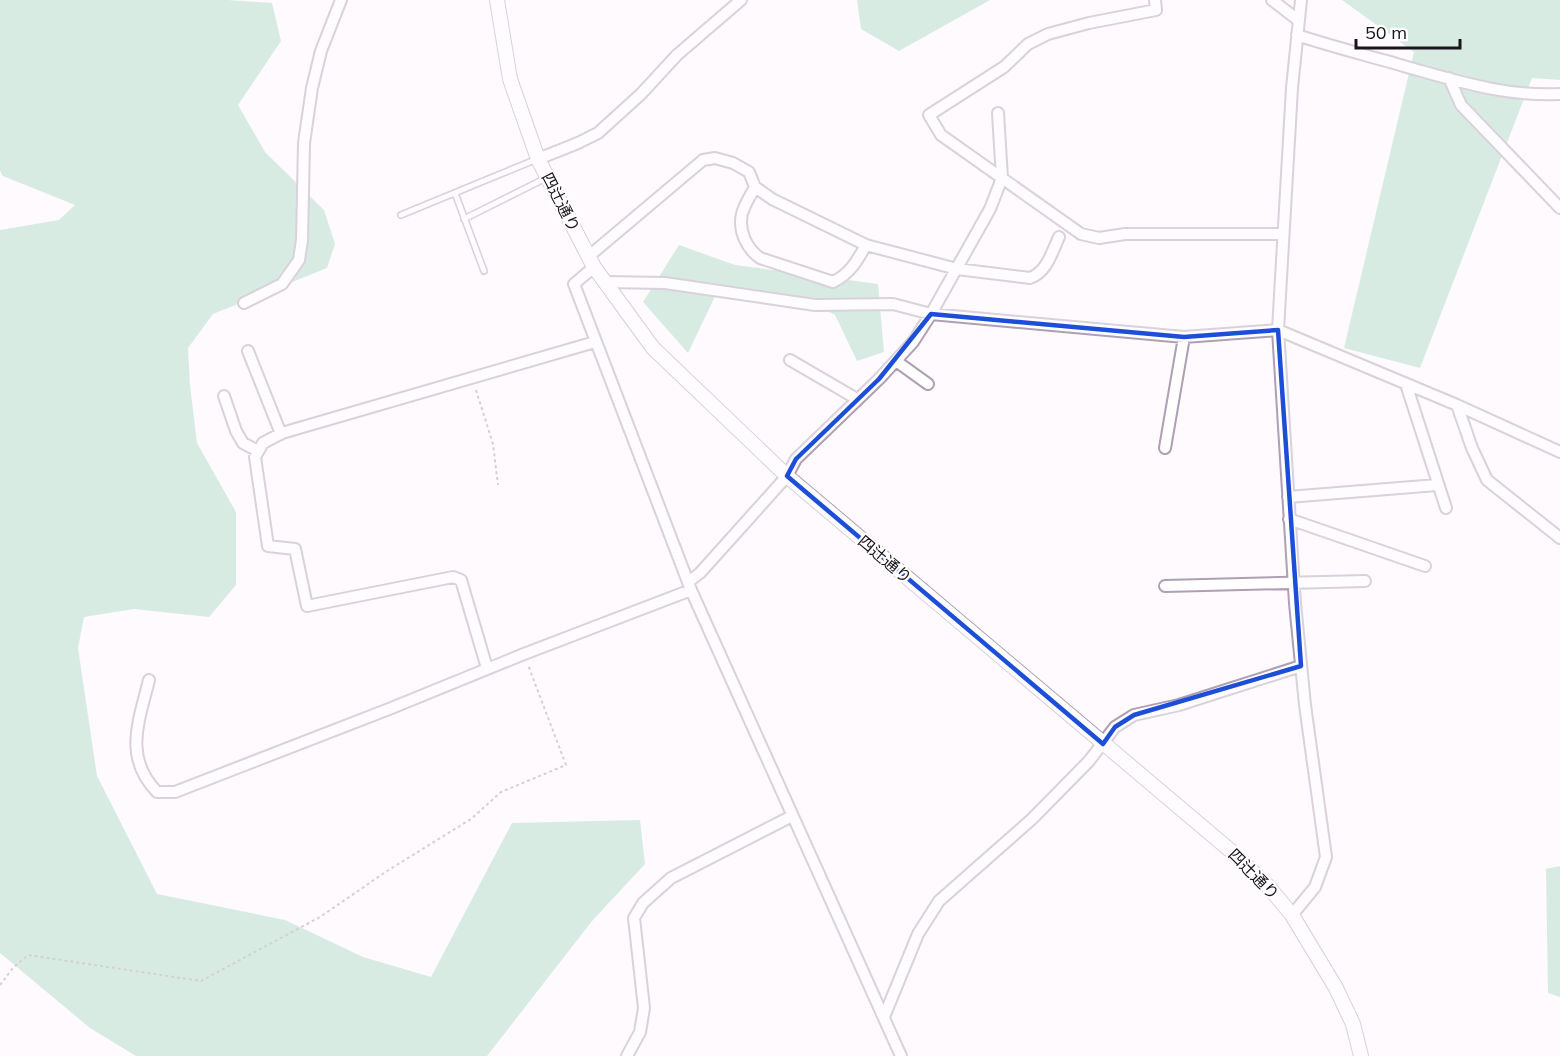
<svg xmlns="http://www.w3.org/2000/svg" width="1560" height="1056" font-family="Mulish,'Noto Sans JP',sans-serif">
  <rect width="100%" height="100%" fill="#fefafe"/>
  <path fill="#aadac3" d="M 0,0 L 228,0 L 272,3 L 281,41 L 238,105 L 265,152 L 324,210 L 335,244 L 327,268 L 213,314 L 188,348 L 190,385 L 197,443 L 236,512 L 236,585 L 209,617 L 134,609 L 84,617 L 78,648 L 97,776 L 157,894 L 285,920 L 363,957 L 431,977 L 512,823 L 640,820 L 645,864 L 592,921 L 487,1056 L 136,1056 L 90,1028 L 0,953 L 0,230 L 59,220 L 75,205 L 3,176 L 0,171 Z
    M 857,0 L 990,0 L 899,51 L 861,29 Z
    M 1342,0 L 1560,0 L 1560,80 L 1532,78 L 1420,368 L 1344,348 L 1414,52 Z
    M 679,245 L 735,265 L 878,284 L 884,352 L 857,361 L 835,315 L 795,296 L 720,286 L 688,353 L 643,302 Z
    M 1560,866 L 1560,997 L 1548,993 L 1546,869 Z"/>
  <g fill="none" stroke-linecap="round" stroke-linejoin="round">
    <defs>
      <path id="service" d="M 455,193 L 484,271
        M 401,215 L 537,159
        M 464,219 L 546,178"/>
      <path id="minor" d="M 1155,0 L 1156,10 L 1089,23 L 1048,34 L 1028,44 L 1004,67 L 929,115 L 941,135 L 1081,234 L 1099,238 L 1125,234 L 1283,234
        M 1272,0 L 1298,20
        M 1297,35 C 1333,47 1370,56 1407,67 C 1457,81 1507,97 1560,94
        M 1449,78 L 1461,105 L 1560,208
        M 538,159 L 578,143 L 598,133 L 641,94 L 677,55 L 741,0
        M 755,187 C 751,195 744,205 742,214 C 738,231 747,249 760,258 L 833,282 C 850,274 857,261 866,245
        M 589,256 L 703,160 L 715,158 L 733,163 L 749,172 L 755,187 L 772,199 L 866,245 L 957,269 L 1030,278 C 1047,272 1052,252 1059,237
        M 594,267 L 574,284 L 691,590 L 901,1056
        M 604,282 L 665,283 L 815,305 L 893,304 L 931,314 L 1184,337 L 1278,330 L 1457,405 L 1472,448 L 1487,480 L 1560,538
        M 244,303 L 282,284 L 299,260 L 302,240 L 304,143 L 312,88 L 321,51 L 341,0
        M 248,351 L 281,434
        M 790,360 L 857,399
        M 896,361 L 928,384
        M 1406,384 L 1446,508
        M 224,396 L 236,431 L 243,443 L 258,451
        M 1457,405 L 1560,452
        M 1165,448 L 1184,337
        M 1288,497 L 1437,485
        M 1289,519 L 1425,566
        M 688,582 L 700,573 L 787,476 L 796,459 L 879,379 L 913,342 L 931,314 L 990,209 L 1002,178 L 998,113
        M 1165,586 L 1365,581
        M 487,668 L 461,580 L 453,577 L 307,606 L 295,549 L 268,546 L 255,457 L 263,443 L 282,433 L 595,342
        M 149,680 C 139,721 123,757 157,792 L 175,792 L 389,709 L 524,654 L 691,590
        M 1292,915 L 1315,887 L 1326,857 L 1305,705 L 1295,603 L 1278,330 L 1292,88 L 1301,0
        M 884,1017 L 918,934 L 939,901 L 1032,819 L 1089,761 L 1115,727 L 1134,715 L 1179,705 L 1301,666
        M 627,1056 L 640,1032 L 644,1008 L 634,918 L 643,903 L 671,878 L 792,816"/>
      <path id="tertiary" d="M 497,0 L 510,79 L 538,159 L 594,267 L 653,348 L 787,476 L 1231,851 L 1268,886 L 1292,915 L 1336,988 L 1353,1024 L 1361,1056"/>
    </defs>
    <use href="#service" stroke="#ae9fb2" stroke-width="8"/>
    <use href="#minor" stroke="#ae9fb2" stroke-width="14"/>
    <use href="#tertiary" stroke="#ae9fb2" stroke-width="16"/>
    <path stroke="#a39ea3" stroke-width="2" stroke-dasharray="3 3" stroke-linecap="butt" d="M 476,390 L 493,444 L 498,485
      M 0,985 L 13,968 L 28,955 L 201,981 L 320,917 L 387,871 L 471,819 L 501,792 L 566,765 L 528,665"/>
    <use href="#service" stroke="#fff" stroke-width="5"/>
    <use href="#minor" stroke="#fff" stroke-width="10"/>
    <use href="#tertiary" stroke="#fff" stroke-width="14"/>
  </g>
  <path d="M0 0H1560V1056H0ZM 931,314 L 1184,337 L 1278,330 L 1301,666 L 1134,715 L 1115,727 L 1103,744 L 787,476 L 796,459 L 879,379 Z" fill="#fefafe" fill-opacity=".55" fill-rule="evenodd"/>
  <path fill="none" stroke="#1d4ed8" stroke-width="4.5" stroke-linejoin="round" d="M 931,314 L 1184,337 L 1278,330 L 1301,666 L 1134,715 L 1115,727 L 1103,744 L 787,476 L 796,459 L 879,379 Z"/>
  <g text-anchor="middle" stroke-width="4.5" stroke-linejoin="round" paint-order="stroke">
    <g font-size="16" fill="#1a141b" stroke="#fff">
      <text transform="translate(561 202) rotate(63)" y="6">四辻通り</text>
      <text transform="translate(885 559) rotate(40)" y="6">四辻通り</text>
      <text transform="translate(1254 874) rotate(45)" y="6">四辻通り</text>
    </g>
  </g>
  <path d="M1356 39v9h104v-9" fill="none" stroke="#1a141b" stroke-width="3"/>
  <text x="1365" y="39" font-size="18" fill="#1a141b" stroke="#ffffff" stroke-width="4.5" paint-order="stroke">50 m</text>
</svg>
